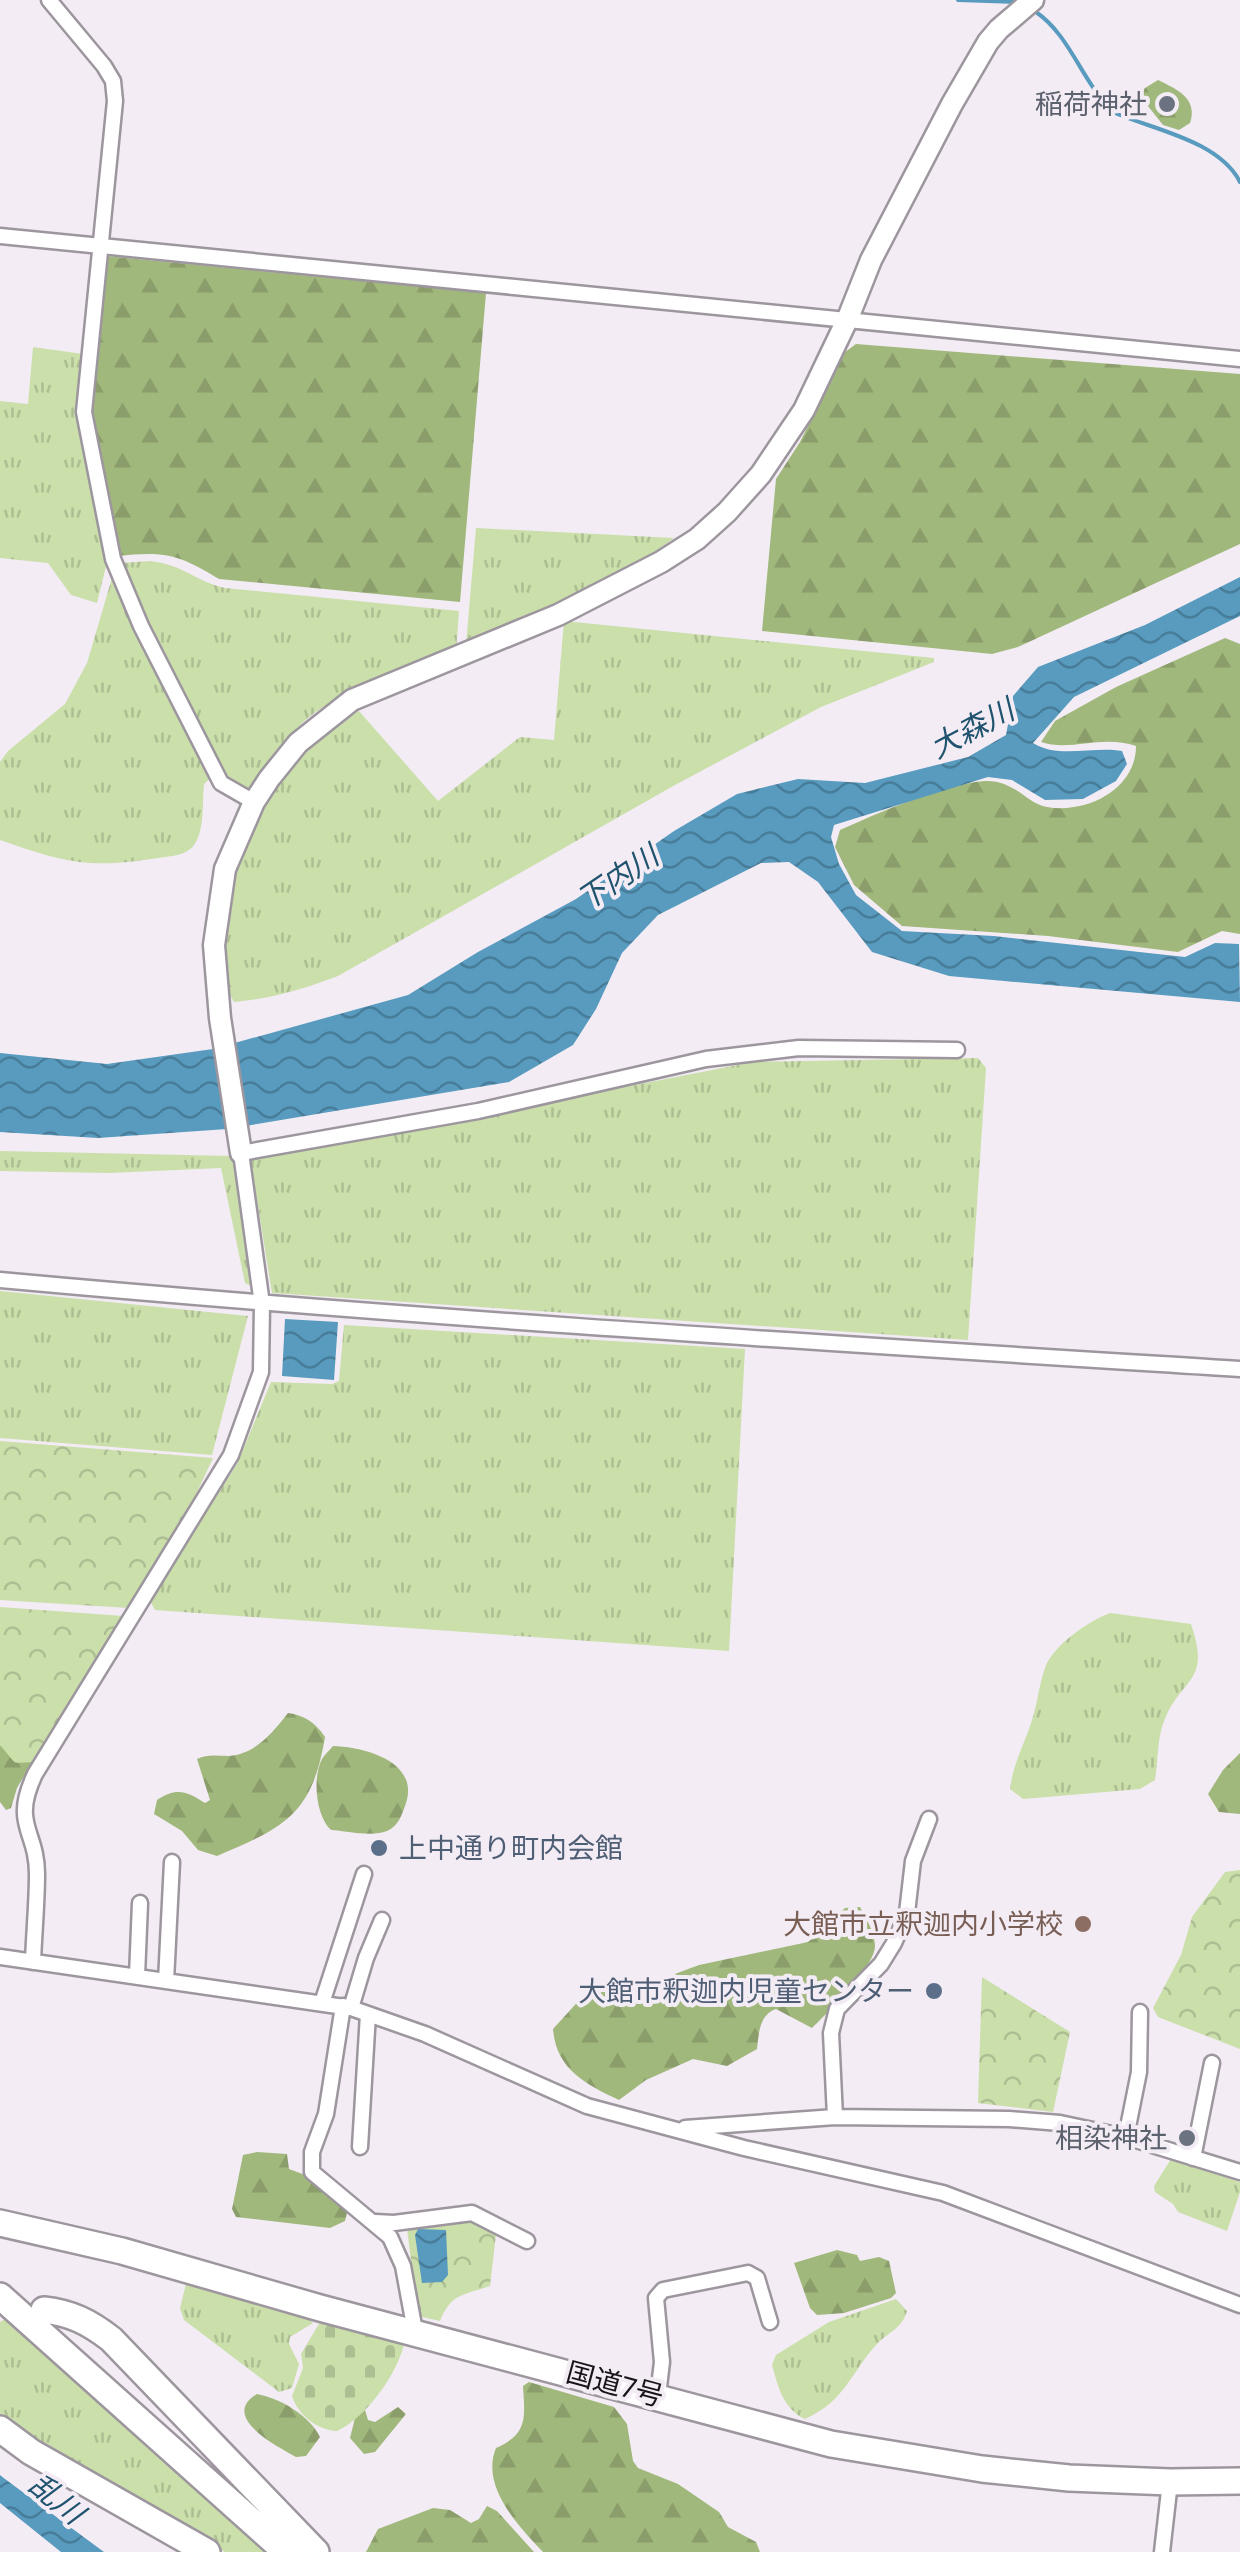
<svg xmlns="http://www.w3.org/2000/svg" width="1240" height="2552" font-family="Poppins,'Noto Sans JP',sans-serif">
  <defs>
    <pattern id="grass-tufts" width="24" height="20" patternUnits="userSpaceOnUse" patternTransform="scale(2.5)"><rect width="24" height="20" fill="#cadfaa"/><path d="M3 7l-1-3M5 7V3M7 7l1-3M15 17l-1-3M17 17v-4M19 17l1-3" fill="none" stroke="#adbe92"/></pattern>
    <pattern id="forest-firs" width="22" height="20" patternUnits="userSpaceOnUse" patternTransform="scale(2.5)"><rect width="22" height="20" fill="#a1b87c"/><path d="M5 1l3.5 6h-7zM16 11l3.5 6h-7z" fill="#8a9d6a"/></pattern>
    <pattern id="cemetery-stones" width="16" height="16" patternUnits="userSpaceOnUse" patternTransform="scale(2.5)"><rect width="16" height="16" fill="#cadfaa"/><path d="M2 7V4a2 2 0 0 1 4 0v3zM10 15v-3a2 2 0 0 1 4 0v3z" fill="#adbe92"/></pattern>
    <pattern id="park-crowns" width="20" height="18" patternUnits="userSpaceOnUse" patternTransform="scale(2.5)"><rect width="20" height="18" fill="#cadfaa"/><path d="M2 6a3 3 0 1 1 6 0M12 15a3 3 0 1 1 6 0" fill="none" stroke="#adbe92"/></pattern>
    <pattern id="water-waves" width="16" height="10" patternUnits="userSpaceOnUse" patternTransform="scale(2.5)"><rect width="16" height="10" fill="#589bbf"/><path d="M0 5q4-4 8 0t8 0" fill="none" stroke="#487d9a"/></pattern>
  </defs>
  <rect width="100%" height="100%" fill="#f3ecf4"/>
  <path fill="url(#grass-tufts)" d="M 33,347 L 83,354 L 79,410 L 108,558 L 97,603 L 71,595 L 48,563 L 0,558 L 0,401 L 28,404 Z
    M 476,528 L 674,538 C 612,585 536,613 466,645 Z
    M 151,561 C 184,565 195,581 225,588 L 459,611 L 456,652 C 408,671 348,685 308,718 C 284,738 268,765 250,790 L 224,776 L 120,563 Z
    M 112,578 L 212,777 L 204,784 C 202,802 205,830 194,845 C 186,856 170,856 158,858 C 89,869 66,863 0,840 L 0,762 L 8,751 L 65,704 L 87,663 Z
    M 564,621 L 934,658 L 934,662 L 821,707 L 675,785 L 338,976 C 304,989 270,999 234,1002 C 198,944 248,818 286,768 C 306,743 332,727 359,711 L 438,801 L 520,737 L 554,740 Z
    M 978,1058 L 986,1068 L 968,1340 L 272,1293 L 250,1156 L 502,1111 L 753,1062 Z
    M 0,1151 L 233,1156 L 252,1286 L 245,1283 L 221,1168 L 109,1173 L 0,1171 Z
    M 0,1291 L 248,1316 L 212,1455 L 0,1438 Z
    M 344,1325 L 745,1349 L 729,1651 L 155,1610 L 150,1601 L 237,1464 L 271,1382 L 332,1384 L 339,1381 Z
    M 1110,1613 L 1191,1624 C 1212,1685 1180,1676 1163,1724 C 1157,1741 1158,1763 1155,1780 L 1140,1789 L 1023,1799 L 1010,1789 C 1013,1766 1021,1751 1029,1729 C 1037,1709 1038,1688 1045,1668 C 1053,1645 1089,1621 1110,1613 Z
    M 1171,2159 L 1240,2182 L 1240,2192 L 1227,2231 L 1178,2212 L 1173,2204 L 1155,2192 L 1154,2186 Z
    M 186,2284 L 226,2292 L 306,2316 L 313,2323 L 290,2337 L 289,2344 L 299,2364 L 292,2388 L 279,2392 L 184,2320 L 180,2308 Z
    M 896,2299 L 907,2311 C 902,2329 888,2332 876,2345 C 850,2374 845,2401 805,2419 C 783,2409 778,2386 772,2365 L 776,2355 L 829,2322 Z
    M 5,2319 L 266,2552 L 225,2552 L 95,2478 L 0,2418 L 0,2322 Z"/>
  <path fill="url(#forest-firs)" d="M 1158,80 C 1178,90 1198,98 1190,123 L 1179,130 L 1163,125 L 1140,96 L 1145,88 Z
    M 106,256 L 486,293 L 460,602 L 219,579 C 178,554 165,551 117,556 L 90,411 Z
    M 856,344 L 1240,374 L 1240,544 L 1018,647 L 992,654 L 762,631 L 776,479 L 800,442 L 845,352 Z
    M 1225,638 L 1240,644 L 1240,934 L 1222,931 L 1178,952 L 1048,936 L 902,926 L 854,885 L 835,847 L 840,830 C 878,813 944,784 985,781 C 1015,780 1027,804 1047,807 C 1087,814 1136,789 1136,746 C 1102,734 1071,752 1041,742 L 1055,721 L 1116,687 Z
    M 288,1713 C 304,1715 316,1723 325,1737 C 312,1815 285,1827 217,1856 L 198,1850 L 182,1831 L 154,1814 L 157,1800 C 176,1787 187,1791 205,1803 L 210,1800 L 197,1759 C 207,1754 217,1756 229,1756 C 256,1754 273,1732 288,1713 Z
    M 14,1734 L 38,1752 L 17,1788 L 11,1808 L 6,1810 L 0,1802 L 0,1746 Z
    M 333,1746 C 365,1747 422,1762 405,1806 C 401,1817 398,1826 387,1831 C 372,1837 346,1831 331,1830 C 316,1816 312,1778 322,1759 C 325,1754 329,1751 333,1746 Z
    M 1240,1753 L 1240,1814 L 1219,1812 L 1208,1794 L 1223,1770 Z
    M 860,1907 C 866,1918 874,1931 875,1945 C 876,1966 827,2013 812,2028 L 776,2009 C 759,2015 759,2033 757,2049 L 727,2066 L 693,2059 L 646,2080 L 619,2100 C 585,2084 556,2069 553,2029 L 583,1996 L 656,1981 L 699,1965 L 808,1942 L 845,1908 Z
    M 257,2152 L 287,2154 L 289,2169 L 308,2176 L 347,2213 L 345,2221 L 330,2228 L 236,2217 L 232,2209 L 243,2155 Z
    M 837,2250 L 857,2255 L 860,2261 L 879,2257 L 889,2261 L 896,2293 L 891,2298 L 844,2313 L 817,2315 L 810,2308 L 794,2263 Z
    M 529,2382 L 614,2407 L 627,2424 L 633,2461 L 638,2468 L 678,2484 L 719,2512 L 728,2527 L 756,2542 L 760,2552 L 543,2552 C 519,2527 480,2486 496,2448 C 528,2434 525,2418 523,2386 Z
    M 257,2394 C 280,2398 310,2416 320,2437 L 306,2456 L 296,2457 C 277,2446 219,2417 257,2394 Z
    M 398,2407 L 406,2414 L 375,2452 L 364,2454 L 350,2438 L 355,2418 L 365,2410 L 368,2420 L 375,2422 Z
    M 487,2506 L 497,2511 L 534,2552 L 366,2552 L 378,2529 L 433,2508 L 450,2510 L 471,2523 L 479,2519 Z"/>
  <path fill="url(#cemetery-stones)" d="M 323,2317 L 405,2340 C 399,2372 367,2417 337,2431 C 317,2430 298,2415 292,2396 L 303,2368 L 301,2354 Z"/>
  <path fill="url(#park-crowns)" d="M 0,1441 L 213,1458 L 184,1520 L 129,1608 L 0,1600 Z
    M 0,1607 L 123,1616 L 121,1625 L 35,1762 L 15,1763 L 0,1745 Z
    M 1240,1870 L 1240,2049 L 1158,2017 L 1153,2008 L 1181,1955 L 1192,1917 L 1225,1872 Z
    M 982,1977 L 1070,2032 L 1053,2112 L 978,2103 Z
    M 473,2217 L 493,2226 L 496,2234 L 490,2286 C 464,2295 451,2293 440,2321 L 418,2316 L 407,2229 L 412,2225 Z"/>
  <path fill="url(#water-waves)" d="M 1240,577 L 1240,616 L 1074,697 L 1033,743 C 1058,759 1093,746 1122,751 L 1127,764 L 1116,781 L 1083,799 L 1045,800 L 1012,780 L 988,777 L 834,825 L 831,837 L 839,864 L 856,895 L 902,931 L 994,936 L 1185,957 L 1215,943 L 1239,944 L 1240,1002 L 949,976 L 872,952 L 818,882 L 789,862 L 761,863 L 658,915 L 622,953 L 596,1009 L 573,1045 L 509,1082 L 227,1129 L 98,1138 L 0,1132 L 0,1053 L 107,1064 L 213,1049 L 408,995 L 478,952 L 576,899 L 674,831 L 737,794 L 798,779 L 865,783 L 968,757 L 1006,735 L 1013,696 L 1038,667 L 1145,625 Z
    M 285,1319 L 338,1322 L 334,1380 L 282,1376 Z
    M 418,2229 L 446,2230 L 448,2275 L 442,2282 L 422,2283 L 415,2235 Z
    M 0,2475 L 5,2479 L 104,2552 L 61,2552 L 0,2503 Z"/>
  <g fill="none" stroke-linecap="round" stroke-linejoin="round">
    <path stroke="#589bbf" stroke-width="4" d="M 958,0 L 1017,2
      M 1036,12 C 1072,37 1082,84 1115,113 C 1155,130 1219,141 1240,182"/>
    <defs>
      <path id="street" d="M 49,0 L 104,66 L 113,81 L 115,101 L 84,412 L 113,559 L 141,626 L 221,783 L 254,802
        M 0,236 L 1240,359
        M 0,1280 C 413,1318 826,1343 1240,1369
        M 0,1957 L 351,2008 L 425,2034 L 587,2106 L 744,2148 L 943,2193 L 1240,2305
        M 33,1962 C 34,1933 37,1903 37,1874 C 37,1830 11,1825 35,1774 L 231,1455 L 261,1372 L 262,1304 L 241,1153 L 478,1111 L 706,1059 L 799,1048 L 957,1050
        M 137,1976 L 140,1903
        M 166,1981 L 172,1862
        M 322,2003 L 364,1874
        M 343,2006 L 326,2114 L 312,2152 L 312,2172 L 390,2237 L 403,2266 L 415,2331
        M 351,2008 L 366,1958 L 382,1920
        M 835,2117 L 831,2033 L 837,2009 L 881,1964 L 894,1943 L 907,1913 L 913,1861 L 929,1819
        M 685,2128 L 835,2117 L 1009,2119 L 1060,2123 L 1126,2137 L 1240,2172
        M 1126,2137 L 1139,2072 L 1140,2012
        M 360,2147 L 368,2014
        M 1193,2158 L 1212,2063
        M 375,2222 L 394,2223 L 472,2213 L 527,2241
        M 658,2395 L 662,2362 L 656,2298 L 663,2290 L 748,2273 L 757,2278 L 770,2322
        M 1162,2552 L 1170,2482"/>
      <path id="secondary" d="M 241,1153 L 220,1018 L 214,945 L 225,869 L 254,802 L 269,779 L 298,743 L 352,700 L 558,615 L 661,562 L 697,539 L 727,512 L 761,474 L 804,410 L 848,318 L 871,260 L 952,104 L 988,42 L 999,29 L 1033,0"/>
      <path id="highway" d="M 0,2223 L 122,2251 L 320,2308 L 831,2444 L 982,2469 L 1069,2478 L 1170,2482 L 1240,2481
        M 0,2296 L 286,2552
        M 44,2310 C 71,2313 89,2322 111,2339 L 316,2552
        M 0,2429 L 31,2452 L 207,2552"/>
    </defs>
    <use href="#street" stroke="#9d969e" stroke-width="19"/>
    <use href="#secondary" stroke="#9d969e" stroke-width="25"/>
    <use href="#highway" stroke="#9d969e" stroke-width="30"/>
    <use href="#street" stroke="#fff" stroke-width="14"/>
    <use href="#secondary" stroke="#fff" stroke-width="20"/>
    <use href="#highway" stroke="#fff" stroke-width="25"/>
  </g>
  <g fill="#6b7280" stroke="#f3ecf4" stroke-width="4">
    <circle cx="1167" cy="104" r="10"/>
    <circle cx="1187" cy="2138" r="10"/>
  </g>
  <g fill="#5c6f8a" stroke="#f3ecf4" stroke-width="4">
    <circle cx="379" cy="1848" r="10"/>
    <circle cx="934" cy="1991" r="10"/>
  </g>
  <circle fill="#8d6e63" stroke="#f3ecf4" stroke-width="4" cx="1083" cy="1924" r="10"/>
  <g text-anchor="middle" stroke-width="8" stroke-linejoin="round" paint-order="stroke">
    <g font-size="28" fill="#5b616d" stroke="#f3ecf4" text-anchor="end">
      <text x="1147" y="114">稲荷神社</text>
      <text x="1167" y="2148">相染神社</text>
    </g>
    <g font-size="28" fill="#4e5e75" stroke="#f3ecf4" text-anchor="start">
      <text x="399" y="1858">上中通り町内会館</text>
      <text x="914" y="2001" text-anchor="end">大館市釈迦内児童センター</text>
    </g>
    <g font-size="28" fill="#785e54" stroke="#f3ecf4" text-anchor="end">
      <text x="1063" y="1934">大館市立釈迦内小学校</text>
    </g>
    <g font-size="28" fill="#161416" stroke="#f3ecf4">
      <text transform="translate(615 2384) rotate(15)" y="10">国道7号</text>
    </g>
    <g font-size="30" font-style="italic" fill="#20536e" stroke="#f3ecf4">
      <text transform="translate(972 729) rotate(-28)" y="10">大森川</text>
      <text transform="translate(618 878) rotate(-34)" y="10">下内川</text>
      <text transform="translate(56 2499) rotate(39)" y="10">乱川</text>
    </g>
  </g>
</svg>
